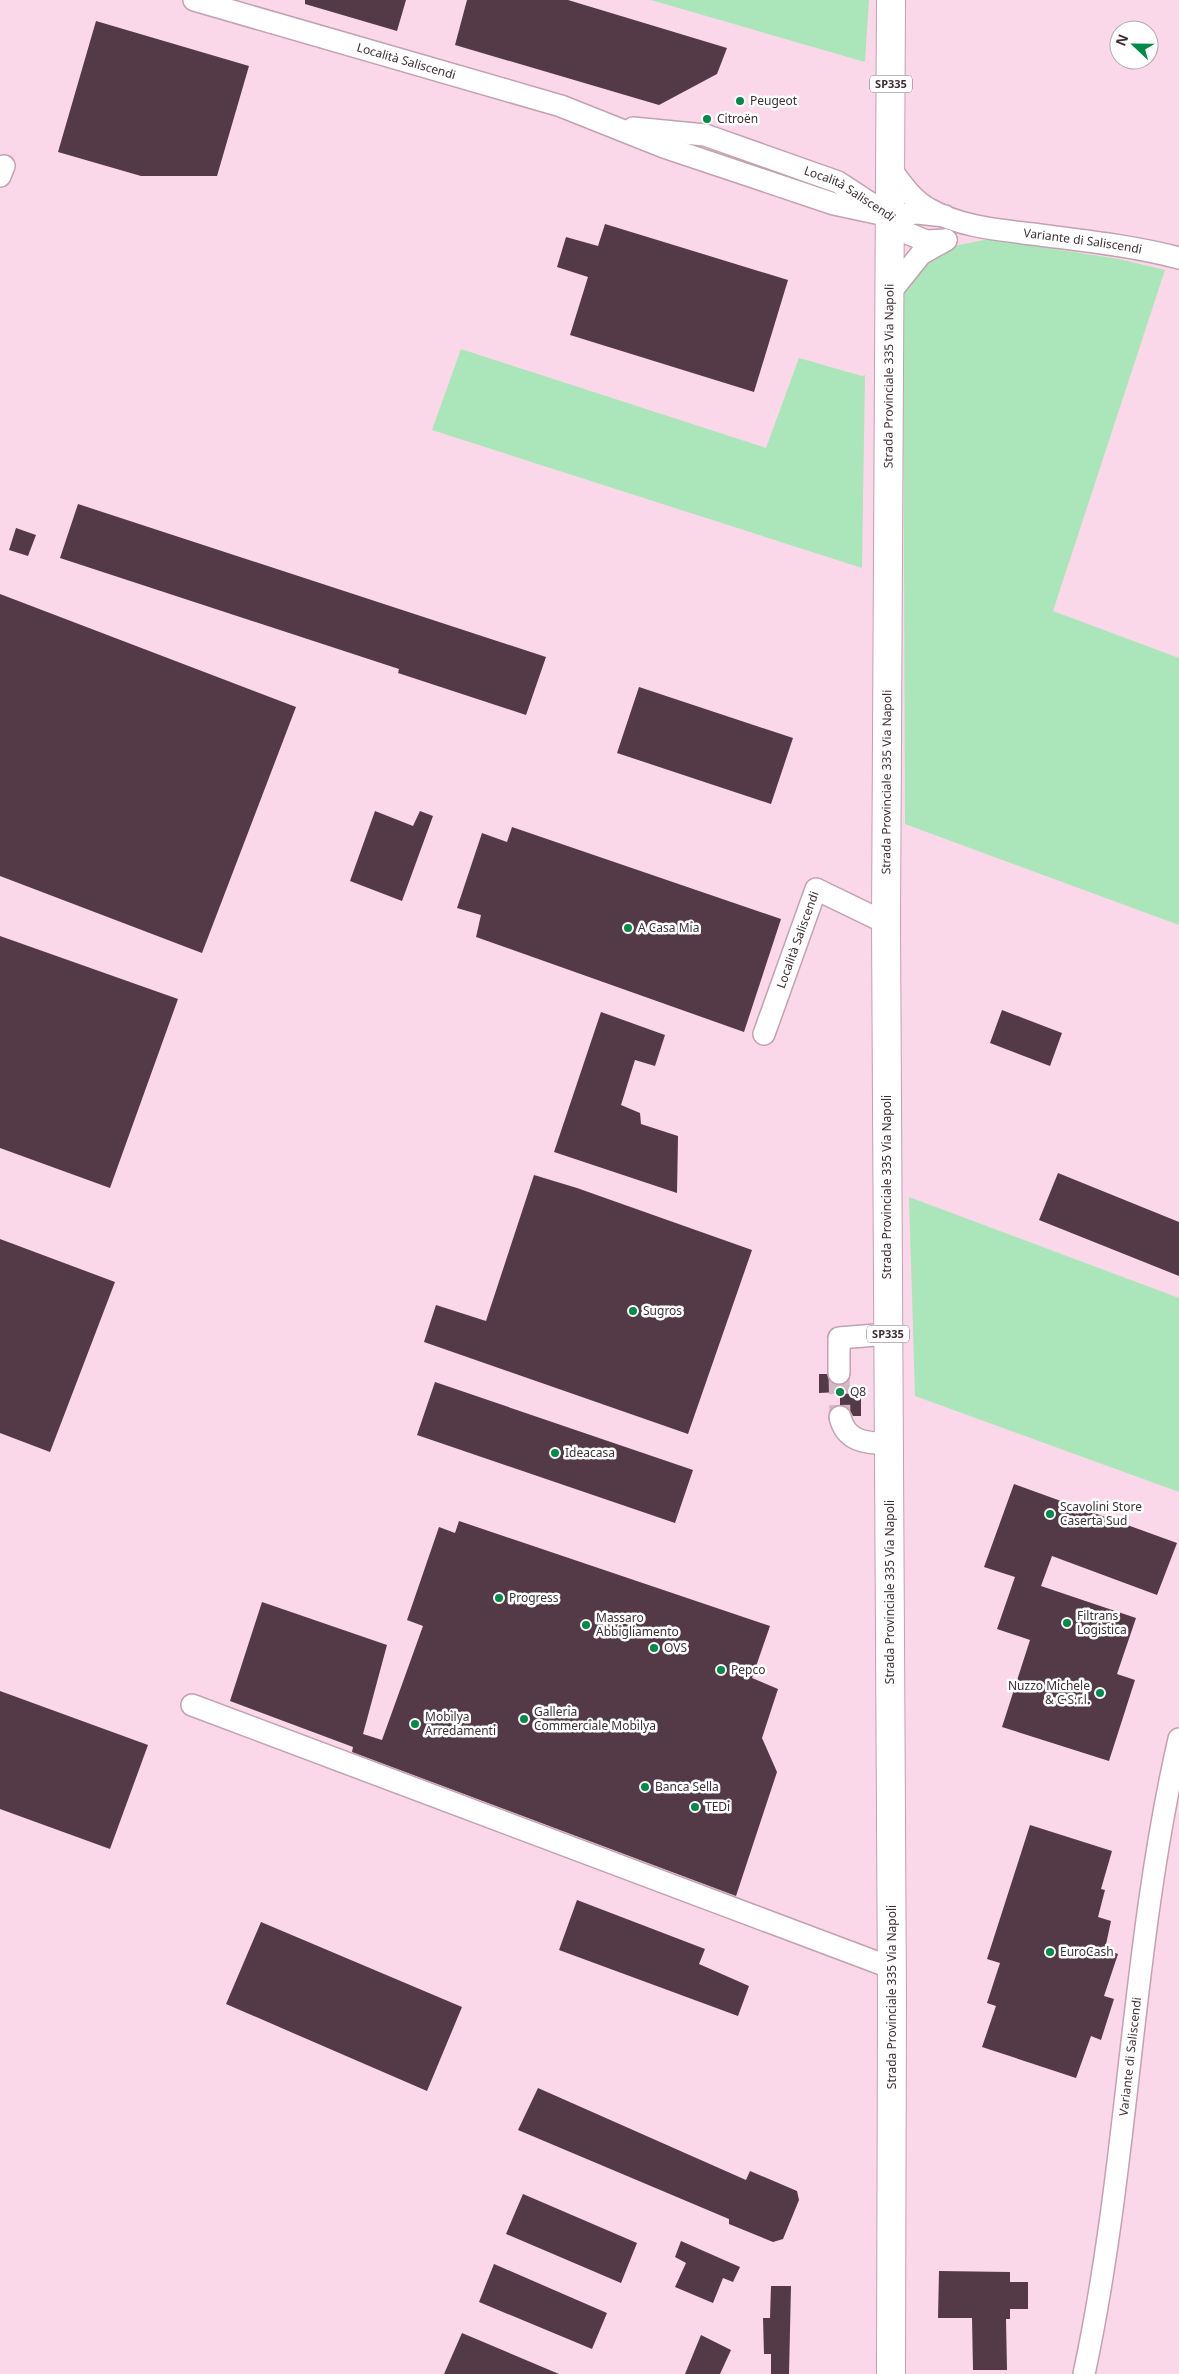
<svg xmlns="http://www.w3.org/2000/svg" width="1179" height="2374" font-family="'Noto Sans',sans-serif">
  <rect width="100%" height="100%" fill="#fbd8e9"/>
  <path fill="#aae6ba" d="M 651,0 L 869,0 L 865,62 Z
    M 989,239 L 1119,259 L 1165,270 L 1053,611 L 1179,658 L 1179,925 L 905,824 L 903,295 L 928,263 L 949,247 Z
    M 461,349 L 766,448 L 799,358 L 862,376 L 865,375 L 862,568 L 432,430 Z
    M 909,1197 L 1179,1298 L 1179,1492 L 915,1396 Z"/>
  <path fill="#543947" d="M 305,0 L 406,0 L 397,31 L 305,4 Z
    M 467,0 L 568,0 L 727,48 L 717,74 L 659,105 L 455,45 Z
    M 96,21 L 249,66 L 217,176 L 141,176 L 58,152 Z
    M 605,224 L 788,280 L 754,392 L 570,335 L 588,277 L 557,267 L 566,237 L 598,246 Z
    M 78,504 L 546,657 L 526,715 L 398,673 L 399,669 L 60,558 Z
    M 16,528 L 36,535 L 28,556 L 9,550 Z
    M 0,594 L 296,707 L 202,953 L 0,876 Z
    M 639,687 L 793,738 L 771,804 L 617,753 Z
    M 375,811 L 413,826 L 420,811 L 433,816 L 402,901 L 350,881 Z
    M 512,827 L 781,919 L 744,1032 L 476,937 L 481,915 L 457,908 L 482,833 L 507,842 Z
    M 0,936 L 178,999 L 110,1188 L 0,1148 Z
    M 1002,1010 L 1062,1033 L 1050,1066 L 990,1043 Z
    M 601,1012 L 665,1035 L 655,1066 L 635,1060 L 621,1105 L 640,1113 L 641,1124 L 678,1136 L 677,1193 L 554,1152 Z
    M 1058,1173 L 1179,1222 L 1179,1276 L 1039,1220 Z
    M 534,1175 L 577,1188 L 752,1250 L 688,1434 L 424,1342 L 436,1305 L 486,1321 Z
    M 0,1239 L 115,1282 L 50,1452 L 0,1433 Z
    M 819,1374 L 827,1374 L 832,1384 L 841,1385 L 841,1391 L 861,1391 L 861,1416 L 853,1416 L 848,1407 L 840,1405 L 840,1392 L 819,1393 Z
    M 435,1382 L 693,1470 L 675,1523 L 417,1435 Z
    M 1014,1484 L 1177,1543 L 1157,1595 L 1052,1556 L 1041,1586 L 1136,1618 L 1117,1674 L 1135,1680 L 1109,1761 L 1002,1727 L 1030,1640 L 997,1629 L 1015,1577 L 984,1567 Z
    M 459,1521 L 770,1626 L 752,1678 L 778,1689 L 762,1738 L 777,1772 L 736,1896 L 352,1752 L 353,1747 L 230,1701 L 262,1602 L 387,1645 L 363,1734 L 382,1740 L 423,1626 L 407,1620 L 439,1527 L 455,1533 Z
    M 0,1691 L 148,1745 L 110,1849 L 0,1809 Z
    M 1030,1825 L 1112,1851 L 1101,1889 L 1105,1890 L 1098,1917 L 1111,1921 L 1105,1949 L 1118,1954 L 1104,1996 L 1114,1999 L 1101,2040 L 1091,2036 L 1076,2078 L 982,2047 L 996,2006 L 987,2003 L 1000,1963 L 987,1959 Z
    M 577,1900 L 705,1949 L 699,1964 L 749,1986 L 738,2016 L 559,1950 Z
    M 261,1922 L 462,2007 L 427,2091 L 226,2004 Z
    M 538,2088 L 746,2180 L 750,2171 L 797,2191 L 799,2200 L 783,2239 L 773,2242 L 729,2224 L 729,2219 L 518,2130 Z
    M 523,2194 L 637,2243 L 621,2283 L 506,2234 Z
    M 681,2241 L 740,2267 L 733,2282 L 723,2278 L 713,2303 L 675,2287 L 686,2263 L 675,2257 Z
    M 494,2264 L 607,2313 L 592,2349 L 479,2302 Z
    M 939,2271 L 1010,2272 L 1010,2282 L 1028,2282 L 1028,2309 L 1010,2309 L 1010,2319 L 1006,2319 L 1007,2370 L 973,2370 L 972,2318 L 938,2318 Z
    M 771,2286 L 791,2286 L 789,2374 L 771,2374 L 771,2354 L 764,2354 L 763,2318 L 770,2318 Z
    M 462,2333 L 559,2374 L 444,2374 Z
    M 701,2335 L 731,2350 L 720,2374 L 685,2374 Z"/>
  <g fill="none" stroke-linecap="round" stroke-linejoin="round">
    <path stroke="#d5b6c5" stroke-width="21" stroke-dasharray="21 11" stroke-linecap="butt" d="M 839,1373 L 840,1417"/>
    <defs>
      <g id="minor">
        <path id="s1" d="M 194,0 L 561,106 L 664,147 L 834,204 L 890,216 L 917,213 L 945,216"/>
        <path id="s2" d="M 633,128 L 705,135 L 838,182 L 890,216 L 907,233 L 926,241 L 946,240"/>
        <path id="s3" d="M 890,168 C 901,183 912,200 929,209 C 962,228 1003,230 1040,235 C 1086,241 1133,246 1179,258"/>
        <path d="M 0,176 L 4,166"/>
        <path d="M 889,294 L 921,254 L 946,240"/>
        <path id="s4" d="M 764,1034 L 816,889 L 886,923"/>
        <path d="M 839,1373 L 839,1338 L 888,1334"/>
        <path d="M 840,1417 C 846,1442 866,1443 889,1444"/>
        <path d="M 192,1705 L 892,1968"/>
        <path id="s5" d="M 1084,2374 C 1129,2165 1131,1948 1179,1739"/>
      </g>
      <g id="major">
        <path id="s6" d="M 891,2374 L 892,1999 L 886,923 L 891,0"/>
      </g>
    </defs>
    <use href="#minor" stroke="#c3a1b1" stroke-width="24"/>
    <use href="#major" stroke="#c3a1b1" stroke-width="30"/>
    <use href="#minor" stroke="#fff" stroke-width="21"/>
    <use href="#major" stroke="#fff" stroke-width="28"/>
  </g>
  <g fill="#028b48" stroke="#fff" stroke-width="2">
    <circle cx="740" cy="101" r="5"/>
    <circle cx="707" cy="119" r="5"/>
    <circle cx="628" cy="928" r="5"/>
    <circle cx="633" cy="1311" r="5"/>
    <circle cx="840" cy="1392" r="5"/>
    <circle cx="555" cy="1453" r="5"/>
    <circle cx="1050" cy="1514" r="5"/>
    <circle cx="499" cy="1598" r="5"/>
    <circle cx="1067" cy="1623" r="5"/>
    <circle cx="586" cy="1625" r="5"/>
    <circle cx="654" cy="1648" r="5"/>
    <circle cx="721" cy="1670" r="5"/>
    <circle cx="1100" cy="1693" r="5"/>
    <circle cx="524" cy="1719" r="5"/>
    <circle cx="415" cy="1724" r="5"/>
    <circle cx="645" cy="1787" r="5"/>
    <circle cx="695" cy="1807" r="5"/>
    <circle cx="1050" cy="1952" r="5"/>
  </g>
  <g text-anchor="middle" stroke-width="5" stroke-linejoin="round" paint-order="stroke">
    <g fill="#fff" stroke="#766d72" stroke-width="1">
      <rect x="870" y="75.5" width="42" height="17" rx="4"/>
      <rect x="867" y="1325.5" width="42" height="17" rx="4"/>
    </g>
    <g font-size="11" font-weight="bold" fill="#3c2f35">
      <text x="891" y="88">SP335</text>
      <text x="888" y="1338">SP335</text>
    </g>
    <g font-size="12" fill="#3c2f35" stroke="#fff">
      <text dy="4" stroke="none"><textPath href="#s1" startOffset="221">Località Saliscendi</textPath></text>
      <text dy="4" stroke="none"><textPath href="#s2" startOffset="229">Località Saliscendi</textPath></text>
      <text dy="4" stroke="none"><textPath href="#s3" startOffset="215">Variante di Saliscendi</textPath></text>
      <text dy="4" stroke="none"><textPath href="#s6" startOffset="1998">Strada Provinciale 335 Via Napoli</textPath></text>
      <text dy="4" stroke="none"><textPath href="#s6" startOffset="1592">Strada Provinciale 335 Via Napoli</textPath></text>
      <text dy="4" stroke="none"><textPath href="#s4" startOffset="100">Località Saliscendi</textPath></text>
      <text transform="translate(887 1187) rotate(-90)" y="4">Strada Provinciale 335 Via Napoli</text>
      <text transform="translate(890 1592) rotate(-90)" y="4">Strada Provinciale 335 Via Napoli</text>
      <text transform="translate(892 1997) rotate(-90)" y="4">Strada Provinciale 335 Via Napoli</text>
      <text dy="4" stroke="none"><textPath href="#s5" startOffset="321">Variante di Saliscendi</textPath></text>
    </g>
    <g font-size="12" fill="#3c2f35" stroke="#fff" text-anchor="start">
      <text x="750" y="105">Peugeot</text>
      <text x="717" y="123">Citroën</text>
      <text x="638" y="932">A Casa Mia</text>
      <text x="643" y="1315">Sugros</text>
      <text x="850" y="1396">Q8</text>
      <text x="565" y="1457">Ideacasa</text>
      <text x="1060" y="1511">Scavolini Store<tspan x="1060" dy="14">Caserta Sud</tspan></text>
      <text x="509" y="1602">Progress</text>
      <text x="1077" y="1620">Filtrans<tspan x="1077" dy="14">Logistica</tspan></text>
      <text x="596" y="1622">Massaro<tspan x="596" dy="14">Abbigliamento</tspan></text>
      <text x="664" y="1652">OVS</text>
      <text x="731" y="1674">Pepco</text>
      <text x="1090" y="1690" text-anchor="end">Nuzzo Michele<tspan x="1090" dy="14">&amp; C S.r.l.</tspan></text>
      <text x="534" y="1716">Galleria<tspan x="534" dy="14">Commerciale Mobilya</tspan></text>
      <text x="425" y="1721">Mobilya<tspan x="425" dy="14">Arredamenti</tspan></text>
      <text x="655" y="1791">Banca Sella</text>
      <text x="705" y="1811">TEDi</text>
      <text x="1060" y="1956">EuroCash</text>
    </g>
  </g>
  <g transform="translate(1134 45) rotate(292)"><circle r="24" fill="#ffffff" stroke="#b1acae"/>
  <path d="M0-4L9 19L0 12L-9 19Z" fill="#028b48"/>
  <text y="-8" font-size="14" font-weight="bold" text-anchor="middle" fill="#3c2f35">N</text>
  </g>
</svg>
